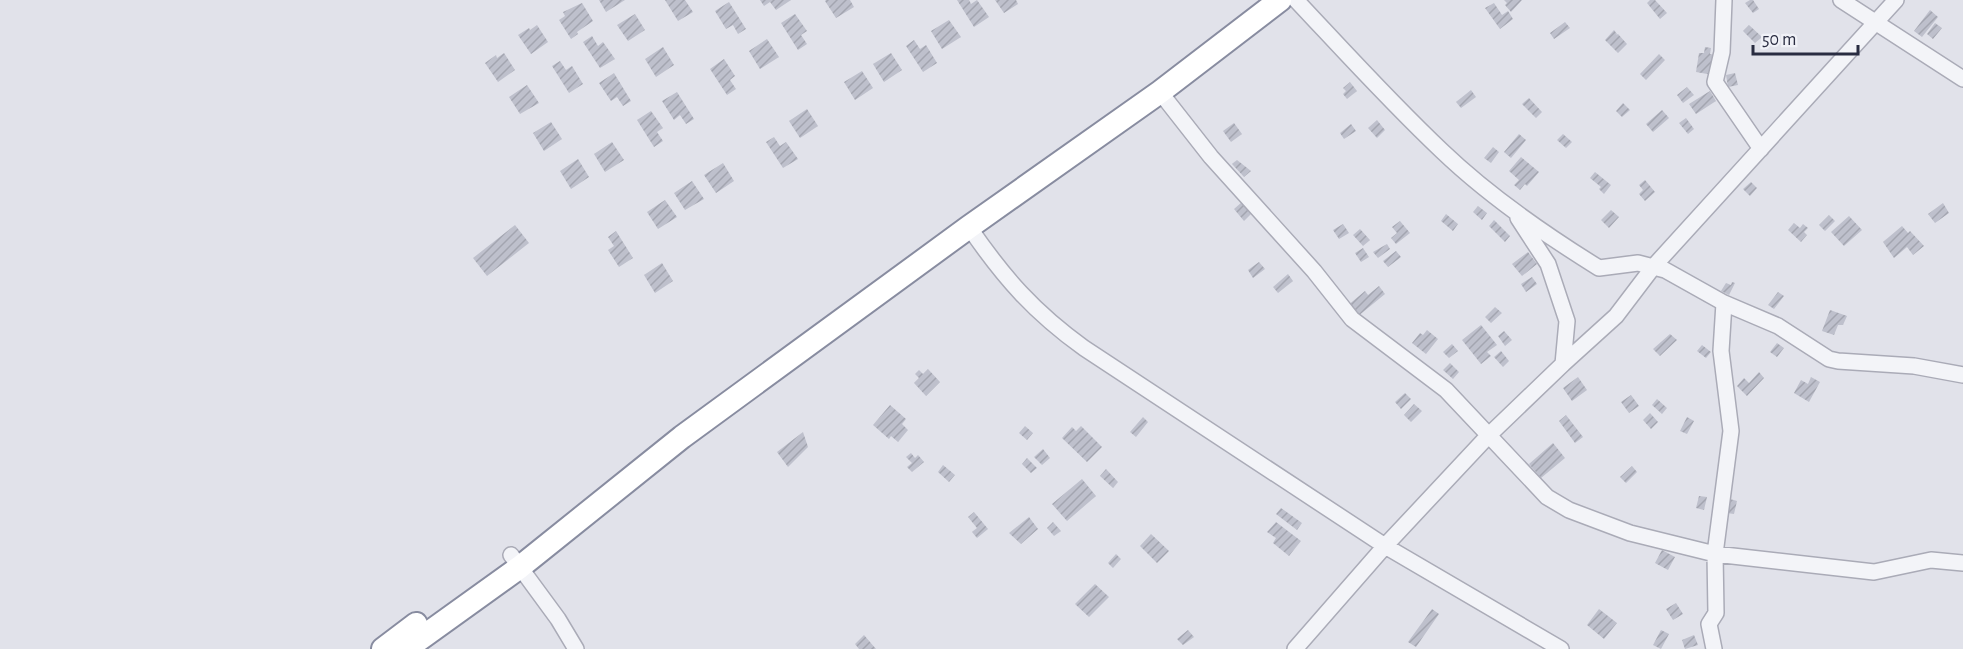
<svg xmlns="http://www.w3.org/2000/svg" width="1963" height="649" font-family="'Alegreya Sans',sans-serif">
  <defs>
    <pattern id="building-hatch" width="6" height="6" patternUnits="userSpaceOnUse" patternTransform="scale(1.5)"><rect width="6" height="6" fill="#bec0cc"/><path d="M-1 1l2-2M0 6l6-6M5 7l2-2" fill="none" stroke="#a3a5b0"/></pattern>
  </defs>
  <rect width="100%" height="100%" fill="#e1e2ea"/>
  <path fill="url(#building-hatch)" d="M 599,0 L 625,0 L 606,12 Z
    M 665,0 L 685,0 L 693,12 L 678,21 Z
    M 760,0 L 791,0 L 776,10 L 770,2 L 764,6 Z
    M 826,0 L 850,0 L 854,7 L 836,18 L 825,1 Z
    M 957,0 L 969,0 L 971,4 L 977,0 L 989,17 L 974,27 Z
    M 995,0 L 1016,0 L 1018,4 L 1004,13 Z
    M 1504,0 L 1522,0 L 1511,12 L 1505,5 L 1507,3 Z
    M 1650,0 L 1655,0 L 1667,13 L 1660,19 L 1647,3 Z
    M 1750,0 L 1753,0 L 1759,9 L 1753,13 L 1745,3 Z
    M 729,2 L 746,29 L 738,34 L 733,25 L 726,29 L 715,11 Z
    M 582,3 L 593,21 L 577,32 L 578,34 L 571,39 L 559,20 L 565,16 L 563,12 Z
    M 1494,3 L 1502,15 L 1508,11 L 1513,19 L 1500,29 L 1485,8 Z
    M 1930,10 L 1938,17 L 1922,37 L 1914,31 Z
    M 635,14 L 645,30 L 628,41 L 617,25 Z
    M 795,14 L 807,31 L 801,35 L 807,44 L 798,50 L 781,23 Z
    M 949,20 L 961,37 L 942,49 L 931,31 Z
    M 1565,22 L 1570,28 L 1554,39 L 1550,33 Z
    M 1935,23 L 1942,28 L 1933,39 L 1927,34 Z
    M 537,25 L 548,42 L 531,54 L 518,35 L 529,28 L 530,30 Z
    M 1749,25 L 1762,37 L 1755,43 L 1743,31 Z
    M 1614,30 L 1617,34 L 1616,35 L 1618,34 L 1627,44 L 1618,53 L 1605,40 Z
    M 592,36 L 598,46 L 603,42 L 615,59 L 600,68 L 583,42 Z
    M 767,39 L 779,57 L 760,69 L 749,51 Z
    M 914,40 L 920,49 L 926,45 L 937,63 L 923,72 L 906,46 Z
    M 663,47 L 674,65 L 656,77 L 645,59 Z
    M 1705,47 L 1711,48 L 1710,54 L 1716,55 L 1713,75 L 1696,72 L 1699,53 L 1704,53 Z
    M 504,53 L 515,70 L 498,82 L 485,63 L 496,55 L 497,58 Z
    M 891,53 L 902,70 L 884,82 L 873,64 Z
    M 1659,54 L 1665,60 L 1646,80 L 1640,74 Z
    M 724,59 L 735,76 L 730,80 L 736,89 L 727,95 L 710,69 Z
    M 560,61 L 566,70 L 572,66 L 583,84 L 569,93 L 552,66 Z
    M 862,71 L 873,88 L 855,100 L 844,82 Z
    M 614,73 L 631,101 L 623,106 L 617,97 L 611,101 L 599,83 Z
    M 1735,73 L 1738,85 L 1728,87 L 1726,75 Z
    M 1350,82 L 1357,91 L 1347,99 L 1343,94 L 1346,91 L 1343,88 Z
    M 527,85 L 539,103 L 520,114 L 509,97 Z
    M 1687,87 L 1694,95 L 1683,103 L 1677,95 Z
    M 1471,90 L 1476,97 L 1461,108 L 1456,102 Z
    M 1710,91 L 1716,101 L 1696,114 L 1689,104 Z
    M 677,92 L 694,119 L 686,124 L 680,115 L 674,120 L 662,101 Z
    M 1529,98 L 1542,112 L 1536,118 L 1522,104 Z
    M 1623,103 L 1630,110 L 1622,117 L 1616,111 Z
    M 807,109 L 818,126 L 800,138 L 789,121 Z
    M 1662,110 L 1669,118 L 1653,132 L 1646,124 Z
    M 651,111 L 663,128 L 657,132 L 663,141 L 654,147 L 637,120 Z
    M 1686,118 L 1694,129 L 1688,134 L 1679,123 Z
    M 1377,120 L 1385,130 L 1377,138 L 1368,128 Z
    M 551,122 L 562,139 L 544,151 L 533,133 Z
    M 1234,123 L 1242,134 L 1231,142 L 1223,131 Z
    M 1351,124 L 1356,131 L 1344,139 L 1340,133 Z
    M 1519,134 L 1526,140 L 1511,158 L 1504,152 Z
    M 1563,134 L 1572,142 L 1566,148 L 1557,140 Z
    M 774,137 L 780,146 L 786,142 L 798,159 L 783,168 L 766,142 Z
    M 612,142 L 624,160 L 605,172 L 594,154 Z
    M 1493,147 L 1499,152 L 1491,163 L 1484,158 Z
    M 1521,157 L 1539,172 L 1527,186 L 1525,184 L 1520,190 L 1514,185 L 1519,180 L 1509,171 Z
    M 578,159 L 589,177 L 571,189 L 560,171 Z
    M 1237,160 L 1251,171 L 1244,177 L 1232,164 Z
    M 723,163 L 734,181 L 716,193 L 704,175 Z
    M 1595,172 L 1611,185 L 1604,194 L 1599,189 L 1601,187 L 1590,178 Z
    M 1645,180 L 1655,192 L 1645,201 L 1639,194 L 1643,190 L 1639,185 Z
    M 692,181 L 704,199 L 685,210 L 674,193 Z
    M 1751,182 L 1757,188 L 1750,196 L 1743,189 Z
    M 665,200 L 677,217 L 658,229 L 647,212 Z
    M 1242,202 L 1251,214 L 1244,221 L 1234,209 Z
    M 1943,203 L 1949,213 L 1935,223 L 1928,214 Z
    M 1478,206 L 1487,213 L 1482,220 L 1473,212 Z
    M 1611,210 L 1619,217 L 1609,228 L 1601,220 Z
    M 1446,214 L 1458,224 L 1453,231 L 1441,221 Z
    M 1829,215 L 1835,221 L 1825,231 L 1819,225 Z
    M 1849,216 L 1862,230 L 1844,246 L 1831,232 Z
    M 1494,220 L 1510,236 L 1505,242 L 1489,226 Z
    M 1400,221 L 1410,233 L 1396,244 L 1391,238 L 1397,233 L 1392,227 Z
    M 1794,223 L 1800,228 L 1803,224 L 1808,228 L 1804,232 L 1807,235 L 1801,242 L 1788,230 Z
    M 1343,224 L 1349,233 L 1339,239 L 1333,230 Z
    M 515,225 L 529,243 L 487,276 L 473,258 Z
    M 1902,226 L 1908,233 L 1910,231 L 1924,246 L 1913,255 L 1907,247 L 1894,258 L 1883,242 Z
    M 1360,229 L 1370,240 L 1363,246 L 1353,235 Z
    M 616,231 L 633,258 L 619,267 L 608,250 L 614,246 L 608,237 Z
    M 1387,244 L 1390,249 L 1378,258 L 1373,252 Z
    M 1363,248 L 1369,257 L 1361,262 L 1355,253 Z
    M 1396,251 L 1401,257 L 1388,267 L 1383,261 Z
    M 1528,252 L 1537,264 L 1522,276 L 1512,264 Z
    M 1259,262 L 1265,269 L 1253,278 L 1248,270 Z
    M 662,263 L 673,281 L 655,293 L 644,275 Z
    M 1288,274 L 1293,281 L 1278,293 L 1273,287 Z
    M 1532,277 L 1537,284 L 1526,292 L 1521,284 Z
    M 1732,282 L 1735,283 L 1729,295 L 1721,291 L 1726,283 L 1731,285 Z
    M 1379,286 L 1385,294 L 1357,317 L 1347,306 L 1365,291 L 1368,295 Z
    M 1778,292 L 1784,296 L 1774,309 L 1768,305 Z
    M 1495,307 L 1502,313 L 1491,323 L 1485,317 Z
    M 1830,310 L 1847,316 L 1843,325 L 1838,325 L 1834,335 L 1822,331 Z
    M 1481,325 L 1497,345 L 1487,352 L 1491,356 L 1481,364 L 1462,340 Z
    M 1427,330 L 1438,339 L 1426,354 L 1412,343 L 1420,333 L 1423,335 Z
    M 1504,331 L 1512,340 L 1505,346 L 1498,336 Z
    M 1670,334 L 1677,340 L 1660,356 L 1653,349 Z
    M 1777,343 L 1784,348 L 1777,357 L 1770,352 Z
    M 1452,344 L 1458,351 L 1449,358 L 1443,352 Z
    M 1702,345 L 1711,352 L 1706,358 L 1697,351 Z
    M 1501,351 L 1509,361 L 1503,367 L 1494,357 Z
    M 1450,363 L 1459,372 L 1453,379 L 1443,370 Z
    M 928,369 L 940,382 L 926,396 L 914,383 L 919,378 L 915,374 L 919,370 L 923,374 Z
    M 1759,372 L 1764,378 L 1747,396 L 1737,386 L 1744,378 L 1749,383 Z
    M 1578,377 L 1587,390 L 1572,401 L 1563,388 Z
    M 1811,377 L 1820,382 L 1809,402 L 1794,393 L 1801,380 L 1808,384 Z
    M 1405,393 L 1411,399 L 1401,409 L 1395,402 Z
    M 1631,395 L 1639,406 L 1629,413 L 1621,402 Z
    M 1657,399 L 1667,408 L 1662,414 L 1652,405 Z
    M 1414,404 L 1422,411 L 1411,422 L 1404,415 Z
    M 890,405 L 906,419 L 902,424 L 908,430 L 898,442 L 891,436 L 889,439 L 873,425 Z
    M 1650,413 L 1658,422 L 1651,429 L 1643,420 Z
    M 1566,415 L 1583,437 L 1575,443 L 1559,421 Z
    M 1143,417 L 1148,422 L 1136,437 L 1130,432 Z
    M 1687,417 L 1694,421 L 1687,434 L 1680,431 Z
    M 1025,426 L 1033,433 L 1027,440 L 1019,433 Z
    M 1081,426 L 1102,447 L 1087,462 L 1062,438 L 1072,427 L 1076,431 Z
    M 803,432 L 808,447 L 788,467 L 777,452 Z
    M 1553,443 L 1565,458 L 1541,478 L 1529,464 Z
    M 1043,449 L 1050,458 L 1042,465 L 1034,457 Z
    M 911,453 L 915,458 L 918,455 L 924,462 L 912,472 L 907,467 L 912,463 L 906,457 Z
    M 1027,458 L 1037,468 L 1031,473 L 1022,464 Z
    M 943,465 L 955,475 L 949,482 L 938,472 Z
    M 1632,466 L 1637,472 L 1626,483 L 1620,477 Z
    M 1106,469 L 1118,482 L 1113,488 L 1100,476 Z
    M 1082,479 L 1096,496 L 1067,521 L 1052,504 Z
    M 1699,496 L 1707,497 L 1704,510 L 1696,508 Z
    M 1730,499 L 1737,501 L 1734,514 L 1727,513 Z
    M 1281,508 L 1302,523 L 1297,530 L 1276,514 Z
    M 974,512 L 988,529 L 977,538 L 972,532 L 977,528 L 968,517 Z
    M 1029,517 L 1038,529 L 1021,544 L 1009,533 Z
    M 1053,522 L 1061,531 L 1054,536 L 1047,528 Z
    M 1276,522 L 1301,541 L 1289,556 L 1273,543 L 1276,538 L 1267,532 Z
    M 1151,534 L 1169,551 L 1157,563 L 1140,546 Z
    M 1662,550 L 1675,557 L 1668,570 L 1655,563 Z
    M 1116,554 L 1121,559 L 1113,568 L 1108,563 Z
    M 1095,584 L 1109,597 L 1089,617 L 1075,604 Z
    M 1676,603 L 1683,614 L 1673,620 L 1666,609 Z
    M 1432,609 L 1439,614 L 1416,647 L 1408,642 Z
    M 1599,609 L 1617,623 L 1604,639 L 1587,625 Z
    M 1188,630 L 1194,637 L 1183,645 L 1177,639 Z
    M 1661,630 L 1669,634 L 1661,649 L 1653,645 Z
    M 864,635 L 876,649 L 859,649 L 855,644 Z
    M 1694,635 L 1698,645 L 1685,649 L 1682,640 Z"/>
  <g fill="none" stroke-linecap="round" stroke-linejoin="round">
    <defs>
      <path id="minor" d="M 1296,0 C 1344,51 1391,103 1442,151 C 1489,196 1544,234 1599,268 L 1638,263 L 1665,270 L 1724,303 L 1778,326 L 1829,359 L 1838,361 L 1914,366 L 1963,375
        M 1724,0 L 1722,52 L 1715,82 L 1761,149
        M 1841,0 L 1963,79
        M 1160,92 L 1211,157 L 1314,271 L 1352,319 L 1446,390 L 1547,497 L 1569,510 L 1630,533 L 1715,554 L 1874,572 L 1931,560 L 1963,563
        M 969,227 C 1004,278 1034,312 1084,348 L 1385,546 L 1561,649
        M 1563,364 L 1616,316 L 1654,266 L 1896,0
        M 511,555 L 558,619 L 576,649
        M 1295,649 L 1385,546 L 1488,436 L 1563,364 L 1567,321 L 1548,264 L 1518,218
        M 1714,649 L 1709,624 L 1716,613 L 1715,554 L 1731,431 L 1721,351 L 1724,303"/>
      <path id="highway" d="M 383,649 L 416,624
        M 406,649 L 520,567 L 682,437 L 969,227 L 1160,92 L 1280,0"/>
    </defs>
    <use href="#minor" stroke="#aaabb7" stroke-width="18"/>
    <use href="#highway" stroke="#888ca0" stroke-width="26"/>
    <use href="#minor" stroke="#f3f4f8" stroke-width="15"/>
    <use href="#highway" stroke="#fff" stroke-width="22"/>
  </g>
  <path d="M1753 45v9h105v-9" fill="none" stroke="#292c41" stroke-width="3"/>
  <text x="1762" y="45" font-size="18" fill="#292c41" stroke="#f0f1f7" stroke-width="4.5" paint-order="stroke">50 m</text>
</svg>
